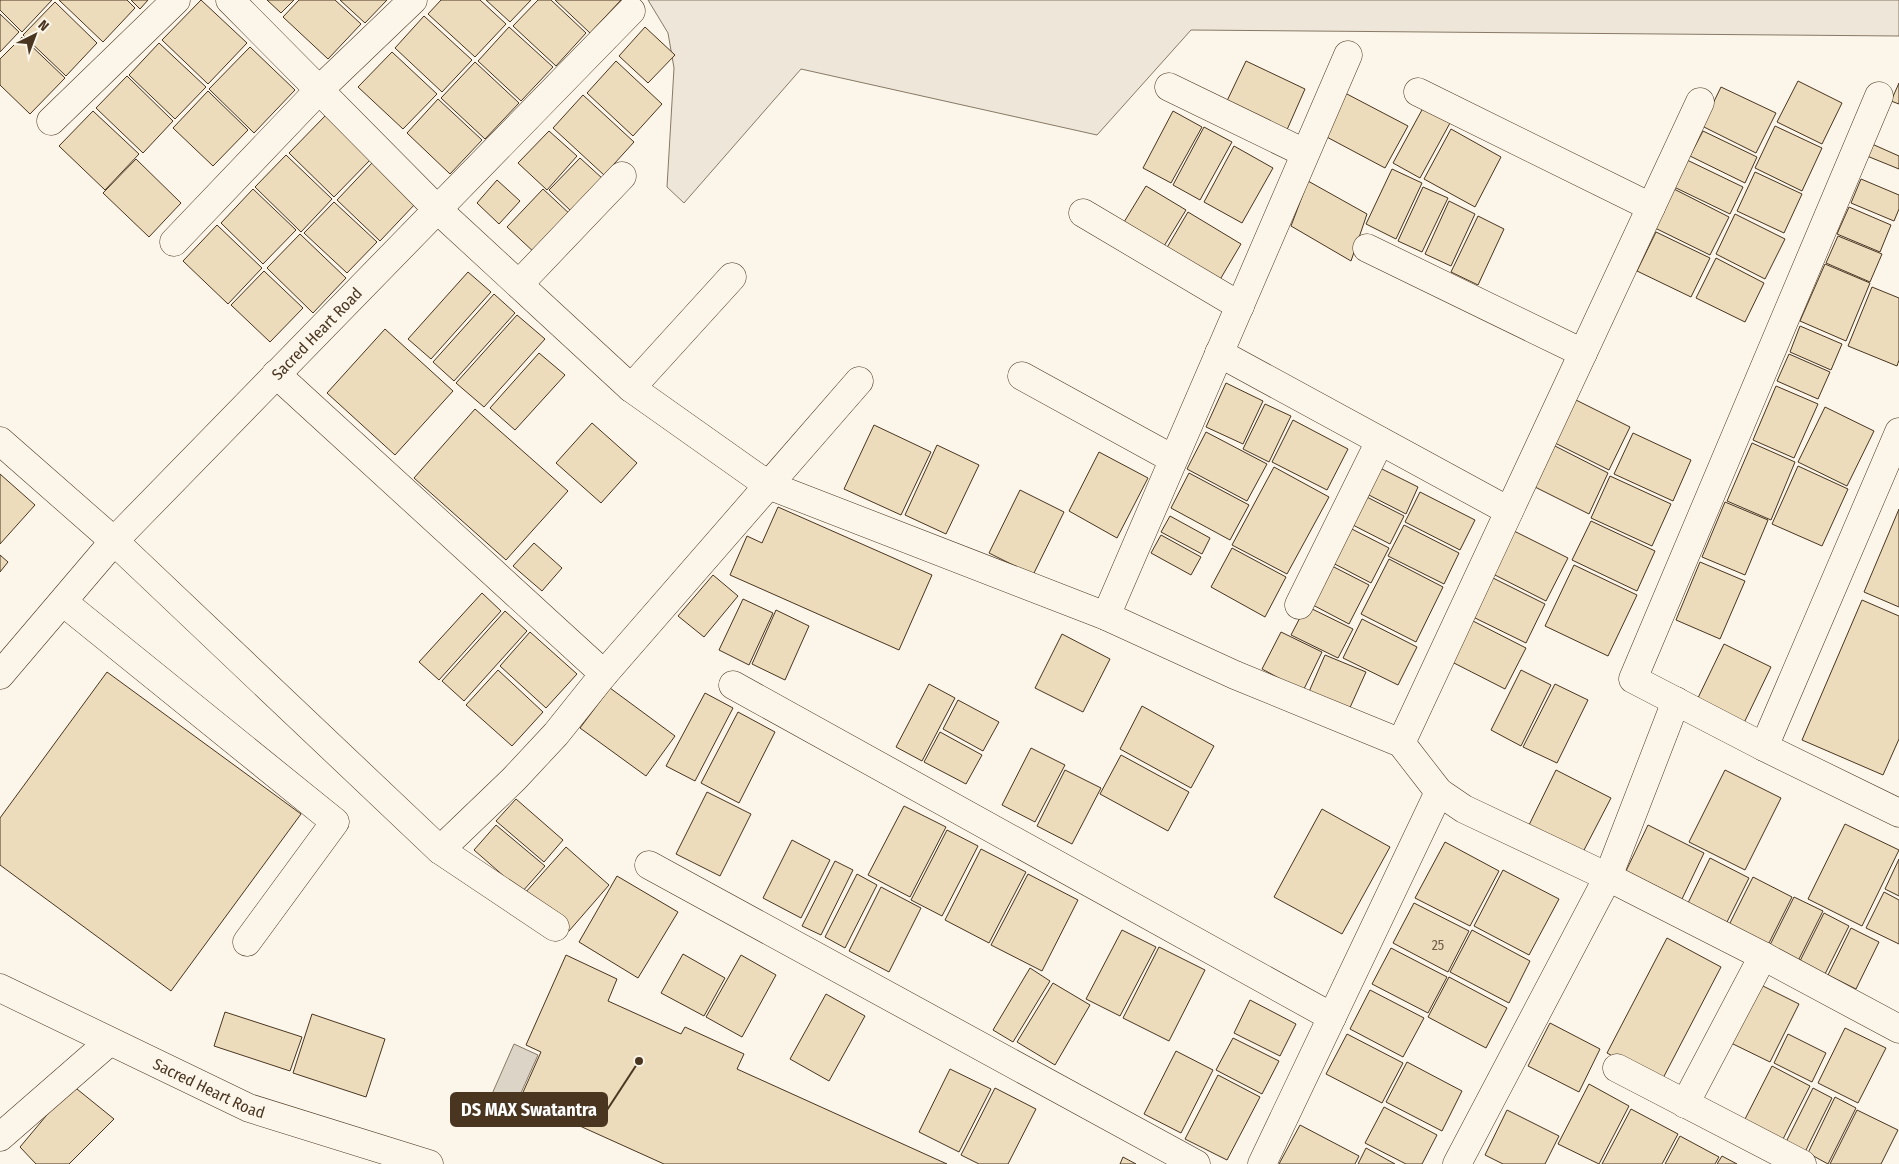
<svg xmlns="http://www.w3.org/2000/svg" width="1899" height="1164" font-family="'Fira Sans Condensed',sans-serif">
  <rect width="100%" height="100%" fill="#fbf6e9"/>
  <path fill="#ede6d9" stroke="#887966" d="M 648,0 L 1899,0 L 1899,36 L 1191,30 L 1097,135 L 801,69 L 684,203 L 667,187 L 674,68 L 668,33 Z"/>
  <path fill="#dcd4c6" stroke="#887966" d="M 514,1044 L 538,1055 L 516,1104 L 492,1094 Z"/>
  <path fill="#ecdcbc" stroke="#4a3520" d="M 0,0 L 52,0 L 22,32 L 0,10 Z
    M 59,0 L 127,0 L 135,8 L 103,42 Z
    M 131,0 L 148,0 L 140,9 Z
    M 201,0 L 247,43 L 208,84 L 162,40 Z
    M 267,0 L 294,0 L 281,13 Z
    M 299,0 L 335,0 L 361,24 L 328,59 L 283,17 Z
    M 340,0 L 387,0 L 365,23 Z
    M 441,0 L 480,0 L 506,24 L 475,57 L 428,14 Z
    M 486,0 L 531,0 L 510,22 Z
    M 538,0 L 551,0 L 586,33 L 556,66 L 513,26 Z
    M 555,0 L 621,0 L 590,33 Z
    M 55,2 L 97,43 L 66,76 L 23,35 Z
    M 0,14 L 19,32 L 0,52 Z
    M 424,16 L 472,60 L 442,92 L 395,48 Z
    M 509,27 L 553,67 L 521,101 L 478,61 Z
    M 645,27 L 675,55 L 648,83 L 619,56 Z
    M 22,37 L 65,78 L 30,114 L 0,85 L 0,59 Z
    M 159,43 L 206,87 L 175,119 L 129,75 Z
    M 250,47 L 295,90 L 254,133 L 209,89 Z
    M 392,52 L 437,94 L 403,129 L 358,87 Z
    M 616,61 L 662,104 L 633,136 L 587,93 Z
    M 1246,61 L 1305,89 L 1286,132 L 1226,103 Z
    M 475,62 L 519,103 L 485,139 L 441,98 Z
    M 127,76 L 173,121 L 143,153 L 96,108 Z
    M 1798,81 L 1842,103 L 1822,144 L 1777,122 Z
    M 1899,83 L 1899,104 L 1891,101 Z
    M 1721,87 L 1776,113 L 1756,153 L 1702,126 Z
    M 208,91 L 248,130 L 213,166 L 173,128 Z
    M 1345,93 L 1408,126 L 1385,168 L 1323,135 Z
    M 583,95 L 634,142 L 604,175 L 553,128 Z
    M 438,99 L 482,140 L 450,174 L 407,133 Z
    M 1423,108 L 1450,123 L 1420,178 L 1393,163 Z
    M 93,111 L 139,154 L 105,190 L 59,146 Z
    M 1173,111 L 1202,127 L 1171,183 L 1143,168 Z
    M 326,115 L 371,159 L 334,197 L 289,153 Z
    M 1775,126 L 1822,148 L 1802,191 L 1755,168 Z
    M 1204,127 L 1232,142 L 1200,200 L 1173,185 Z
    M 1451,129 L 1501,157 L 1475,207 L 1424,179 Z
    M 549,131 L 577,156 L 547,190 L 518,163 Z
    M 1703,131 L 1757,157 L 1745,183 L 1690,156 Z
    M 1872,144 L 1899,156 L 1899,169 L 1867,156 Z
    M 1234,146 L 1273,168 L 1242,223 L 1204,202 Z
    M 286,155 L 332,199 L 301,232 L 255,187 Z
    M 580,158 L 603,179 L 572,212 L 549,190 Z
    M 136,159 L 181,203 L 149,237 L 103,193 Z
    M 1687,160 L 1743,187 L 1730,214 L 1674,187 Z
    M 373,162 L 416,203 L 380,241 L 337,200 Z
    M 1392,169 L 1422,183 L 1396,239 L 1366,224 Z
    M 1755,172 L 1802,194 L 1784,233 L 1737,211 Z
    M 1861,179 L 1899,195 L 1899,209 L 1894,221 L 1851,203 Z
    M 497,180 L 520,201 L 499,224 L 477,203 Z
    M 1308,181 L 1367,214 L 1351,261 L 1291,226 Z
    M 1146,186 L 1186,210 L 1161,251 L 1121,227 Z
    M 1423,187 L 1448,198 L 1422,252 L 1398,241 Z
    M 253,189 L 296,230 L 263,264 L 221,223 Z
    M 543,189 L 572,216 L 536,254 L 507,227 Z
    M 1674,189 L 1729,217 L 1710,255 L 1655,228 Z
    M 1449,201 L 1475,214 L 1451,266 L 1425,254 Z
    M 334,202 L 377,242 L 347,273 L 304,233 Z
    M 1849,207 L 1891,225 L 1880,252 L 1837,234 Z
    M 1188,212 L 1241,244 L 1218,283 L 1165,251 Z
    M 1735,214 L 1785,239 L 1765,279 L 1716,254 Z
    M 1478,216 L 1504,229 L 1478,285 L 1451,272 Z
    M 217,225 L 262,268 L 228,304 L 183,261 Z
    M 1656,232 L 1710,258 L 1691,297 L 1637,271 Z
    M 300,234 L 346,278 L 313,313 L 267,268 Z
    M 1838,236 L 1882,254 L 1870,282 L 1826,263 Z
    M 1716,258 L 1764,283 L 1745,322 L 1696,298 Z
    M 1825,264 L 1870,283 L 1846,341 L 1800,321 Z
    M 264,271 L 303,308 L 270,342 L 231,305 Z
    M 468,272 L 491,292 L 431,359 L 408,339 Z
    M 1872,287 L 1899,298 L 1899,360 L 1897,366 L 1848,346 Z
    M 494,294 L 515,313 L 454,381 L 433,362 Z
    M 517,315 L 545,339 L 484,407 L 456,383 Z
    M 1800,326 L 1842,344 L 1831,370 L 1790,352 Z
    M 385,329 L 453,391 L 395,455 L 327,393 Z
    M 539,353 L 565,375 L 515,430 L 490,408 Z
    M 1789,354 L 1830,372 L 1818,399 L 1777,381 Z
    M 1226,383 L 1263,401 L 1243,444 L 1206,427 Z
    M 1776,386 L 1818,404 L 1794,458 L 1753,440 Z
    M 1576,400 L 1630,427 L 1609,470 L 1555,443 Z
    M 1265,404 L 1291,416 L 1269,462 L 1243,449 Z
    M 1825,407 L 1874,431 L 1847,486 L 1798,462 Z
    M 475,409 L 568,491 L 506,560 L 414,478 Z
    M 1293,420 L 1348,449 L 1327,490 L 1272,462 Z
    M 592,423 L 637,463 L 601,503 L 556,463 Z
    M 874,425 L 931,452 L 901,515 L 844,489 Z
    M 1206,432 L 1267,464 L 1247,501 L 1187,469 Z
    M 1633,433 L 1691,460 L 1673,501 L 1614,474 Z
    M 1752,443 L 1795,462 L 1771,520 L 1727,501 Z
    M 937,445 L 979,465 L 946,534 L 905,515 Z
    M 1553,445 L 1608,473 L 1589,514 L 1533,486 Z
    M 1099,452 L 1148,478 L 1117,538 L 1069,511 Z
    M 1376,466 L 1418,487 L 1406,514 L 1363,492 Z
    M 1798,466 L 1848,489 L 1822,546 L 1772,524 Z
    M 1274,467 L 1329,497 L 1287,574 L 1232,545 Z
    M 1189,473 L 1249,505 L 1230,540 L 1171,508 Z
    M 0,474 L 35,505 L 0,544 Z
    M 1610,476 L 1671,504 L 1652,546 L 1591,518 Z
    M 1020,490 L 1064,512 L 1033,575 L 989,553 Z
    M 1420,492 L 1475,520 L 1460,550 L 1405,522 Z
    M 1363,495 L 1404,516 L 1390,544 L 1349,523 Z
    M 1725,502 L 1768,520 L 1745,575 L 1702,557 Z
    M 778,507 L 932,575 L 899,650 L 730,575 L 747,536 L 762,543 Z
    M 1899,509 L 1899,607 L 1864,592 Z
    M 1170,516 L 1210,538 L 1202,554 L 1161,532 Z
    M 1591,521 L 1655,551 L 1637,591 L 1572,560 Z
    M 1404,525 L 1459,553 L 1444,584 L 1388,556 Z
    M 1346,526 L 1389,548 L 1371,583 L 1329,561 Z
    M 1514,531 L 1568,558 L 1546,601 L 1493,574 Z
    M 1161,535 L 1201,557 L 1191,575 L 1151,553 Z
    M 534,543 L 562,568 L 542,591 L 513,566 Z
    M 1232,548 L 1286,577 L 1265,617 L 1211,587 Z
    M 0,555 L 8,562 L 0,572 Z
    M 1389,559 L 1443,587 L 1416,642 L 1361,614 Z
    M 1700,562 L 1745,581 L 1720,639 L 1676,620 Z
    M 1330,565 L 1369,585 L 1349,624 L 1311,604 Z
    M 1574,565 L 1637,595 L 1608,656 L 1545,626 Z
    M 713,575 L 738,596 L 704,637 L 678,616 Z
    M 1493,578 L 1545,604 L 1526,643 L 1473,617 Z
    M 482,593 L 501,611 L 439,680 L 419,662 Z
    M 743,599 L 773,613 L 749,665 L 719,650 Z
    M 1862,600 L 1899,616 L 1899,739 L 1883,775 L 1802,740 Z
    M 1306,606 L 1353,629 L 1338,658 L 1291,635 Z
    M 776,610 L 809,626 L 785,680 L 752,664 Z
    M 505,611 L 527,631 L 464,701 L 442,681 Z
    M 1362,619 L 1417,647 L 1398,685 L 1343,658 Z
    M 1473,621 L 1526,648 L 1505,689 L 1452,662 Z
    M 530,632 L 577,674 L 546,708 L 500,666 Z
    M 1281,632 L 1322,652 L 1303,691 L 1262,669 Z
    M 1062,634 L 1110,659 L 1083,712 L 1035,688 Z
    M 1724,644 L 1771,667 L 1743,725 L 1696,702 Z
    M 1325,655 L 1366,672 L 1348,712 L 1308,694 Z
    M 498,670 L 543,712 L 512,746 L 466,705 Z
    M 1521,670 L 1551,685 L 1521,746 L 1491,730 Z
    M 107,672 L 301,814 L 171,991 L 0,865 L 0,818 Z
    M 929,684 L 955,698 L 922,761 L 896,747 Z
    M 1555,684 L 1588,700 L 1557,763 L 1523,747 Z
    M 610,688 L 675,736 L 646,776 L 580,728 Z
    M 705,693 L 733,708 L 695,781 L 666,766 Z
    M 958,700 L 999,722 L 983,751 L 943,729 Z
    M 1142,706 L 1214,746 L 1191,788 L 1120,749 Z
    M 738,712 L 775,732 L 739,803 L 701,783 Z
    M 940,732 L 982,755 L 966,784 L 924,762 Z
    M 1031,748 L 1065,765 L 1035,822 L 1002,805 Z
    M 1121,755 L 1189,792 L 1168,831 L 1100,794 Z
    M 1065,770 L 1101,788 L 1072,844 L 1037,826 Z
    M 1556,770 L 1611,798 L 1583,852 L 1529,825 Z
    M 1725,770 L 1781,798 L 1745,870 L 1689,842 Z
    M 707,792 L 751,814 L 720,876 L 676,854 Z
    M 516,799 L 563,840 L 544,862 L 496,821 Z
    M 904,806 L 946,827 L 910,897 L 868,875 Z
    M 1322,809 L 1390,847 L 1342,934 L 1274,897 Z
    M 1845,824 L 1899,850 L 1862,926 L 1808,899 Z
    M 496,825 L 545,866 L 522,892 L 474,850 Z
    M 1648,825 L 1704,853 L 1682,899 L 1626,871 Z
    M 947,830 L 978,846 L 942,916 L 911,900 Z
    M 792,840 L 830,860 L 801,918 L 763,898 Z
    M 1445,842 L 1499,871 L 1470,926 L 1415,898 Z
    M 566,847 L 609,885 L 569,931 L 525,893 Z
    M 981,849 L 1026,872 L 989,943 L 945,920 Z
    M 1710,858 L 1749,878 L 1727,922 L 1688,903 Z
    M 1899,859 L 1899,896 L 1885,889 Z
    M 835,861 L 853,870 L 821,935 L 802,926 Z
    M 1503,870 L 1559,899 L 1529,955 L 1474,926 Z
    M 857,874 L 877,885 L 845,948 L 825,937 Z
    M 1028,874 L 1078,900 L 1042,971 L 991,945 Z
    M 617,876 L 678,912 L 638,978 L 579,942 Z
    M 1753,877 L 1792,897 L 1768,945 L 1729,925 Z
    M 881,887 L 921,908 L 889,972 L 849,951 Z
    M 1884,892 L 1899,900 L 1899,944 L 1866,928 Z
    M 1794,897 L 1823,911 L 1798,961 L 1769,947 Z
    M 1414,903 L 1469,931 L 1448,972 L 1393,943 Z
    M 1824,913 L 1849,926 L 1825,974 L 1800,961 Z
    M 1851,928 L 1879,942 L 1856,989 L 1828,975 Z
    M 1122,930 L 1156,947 L 1120,1016 L 1086,999 Z
    M 1472,930 L 1530,961 L 1509,1003 L 1450,972 Z
    M 1667,938 L 1721,967 L 1661,1082 L 1607,1053 Z
    M 1159,947 L 1205,970 L 1169,1041 L 1123,1018 Z
    M 1391,948 L 1447,977 L 1428,1013 L 1372,984 Z
    M 683,954 L 725,978 L 704,1016 L 661,993 Z
    M 566,955 L 617,979 L 608,1001 L 681,1034 L 685,1027 L 744,1054 L 737,1069 L 947,1164 L 664,1164 L 520,1099 L 541,1052 L 526,1045 Z
    M 741,955 L 776,975 L 742,1037 L 706,1017 Z
    M 1030,968 L 1050,981 L 1013,1042 L 993,1030 Z
    M 1449,977 L 1507,1008 L 1486,1048 L 1428,1017 Z
    M 1053,983 L 1090,1005 L 1055,1065 L 1017,1042 Z
    M 1761,985 L 1799,1004 L 1770,1062 L 1731,1043 Z
    M 1370,990 L 1424,1018 L 1403,1057 L 1350,1029 Z
    M 826,994 L 865,1016 L 829,1081 L 790,1059 Z
    M 1250,1000 L 1296,1024 L 1280,1056 L 1234,1033 Z
    M 225,1012 L 302,1037 L 290,1071 L 214,1046 Z
    M 312,1014 L 385,1039 L 366,1097 L 293,1073 Z
    M 1550,1023 L 1600,1049 L 1579,1092 L 1528,1066 Z
    M 1845,1028 L 1886,1048 L 1858,1103 L 1818,1083 Z
    M 1347,1034 L 1403,1063 L 1382,1103 L 1326,1074 Z
    M 1788,1034 L 1826,1053 L 1812,1082 L 1774,1063 Z
    M 1233,1038 L 1279,1061 L 1262,1094 L 1216,1070 Z
    M 1176,1051 L 1213,1070 L 1181,1133 L 1144,1114 Z
    M 1407,1062 L 1462,1091 L 1442,1131 L 1386,1102 Z
    M 1772,1066 L 1810,1086 L 1782,1141 L 1744,1121 Z
    M 950,1069 L 991,1089 L 959,1152 L 919,1132 Z
    M 1218,1075 L 1260,1097 L 1227,1160 L 1185,1139 Z
    M 1589,1084 L 1629,1106 L 1599,1164 L 1558,1144 Z
    M 72,1085 L 114,1119 L 69,1164 L 36,1164 L 20,1147 Z
    M 995,1088 L 1036,1109 L 1008,1164 L 979,1164 L 961,1155 Z
    M 1813,1088 L 1832,1098 L 1805,1152 L 1786,1142 Z
    M 1835,1097 L 1856,1108 L 1828,1164 L 1808,1153 Z
    M 1384,1107 L 1437,1135 L 1422,1164 L 1406,1164 L 1365,1143 Z
    M 1631,1109 L 1678,1134 L 1662,1164 L 1602,1164 Z
    M 1507,1110 L 1559,1136 L 1545,1164 L 1503,1164 L 1485,1155 Z
    M 1857,1110 L 1898,1130 L 1881,1164 L 1830,1164 Z
    M 1300,1125 L 1359,1156 L 1355,1164 L 1279,1164 Z
    M 1680,1136 L 1719,1157 L 1715,1164 L 1665,1164 Z
    M 1366,1148 L 1395,1164 L 1358,1164 Z
    M 1722,1156 L 1737,1164 L 1717,1164 Z
    M 1123,1157 L 1136,1164 L 1120,1164 Z"/>
  <g fill="none" stroke-linecap="round" stroke-linejoin="round">
    <defs>
      <g id="minor">
        <path d="M 230,0 L 437,209 L 631,388 L 768,485 L 1106,616 L 1235,675 L 1401,743 L 1439,792 L 1464,809 L 1608,877 L 1763,956 L 1899,1029"/>
        <path d="M 1169,87 L 1305,153"/>
        <path d="M 1418,92 L 1651,207"/>
        <path d="M 1879,96 L 1633,679 L 1764,747 L 1899,813"/>
        <path d="M 51,121 L 176,0"/>
        <path d="M 1083,213 L 1240,306"/>
        <path d="M 174,242 L 319,90 L 413,0"/>
        <path d="M 1367,248 L 1583,353"/>
        <path d="M 519,284 L 622,176"/>
        <path d="M 1219,353 L 1509,511"/>
        <path d="M 276,374 L 604,674"/>
        <path d="M 1022,376 L 1173,459"/>
        <path d="M 631,388 L 732,277"/>
        <path d="M 0,441 L 114,541 L 440,850 L 555,927"/>
        <path d="M 63,602 L 335,822 L 247,942"/>
        <path d="M 1299,605 L 1380,441"/>
        <path d="M 1106,616 L 1348,55"/>
        <path id="s1" d="M 0,675 L 114,541 L 631,11"/>
        <path d="M 733,685 L 1332,1017"/>
        <path d="M 1401,743 L 1700,102"/>
        <path d="M 1764,747 L 1899,432"/>
        <path d="M 440,850 L 514,779 L 556,734 L 604,674 L 859,381"/>
        <path d="M 649,865 L 1196,1164"/>
        <path id="s2" d="M 0,988 L 249,1108 L 429,1164"/>
        <path d="M 1617,1068 L 1802,1164"/>
        <path d="M 1685,1104 L 1763,956"/>
        <path d="M 0,1137 L 109,1042"/>
        <path d="M 1262,1164 L 1439,792"/>
        <path d="M 1457,1164 L 1608,877 L 1676,701"/>
      </g>
    </defs>
    <use href="#minor" stroke="#4a3520" stroke-width="29"/>
    <use href="#minor" stroke="#fbf6e9" stroke-width="28"/>
  </g>
  <g text-anchor="middle" stroke-width="4" stroke-linejoin="round" paint-order="stroke">
    <g font-size="14" fill="#725f47">
      <text x="1438" y="950">25</text>
    </g>
    <g font-size="16" fill="#4a3520" stroke="#fbf6e9">
      <text dy="6" stroke="none"><textPath href="#s1" startOffset="466">Sacred Heart Road</textPath></text>
      <text dy="6" stroke="none"><textPath href="#s2" startOffset="232">Sacred Heart Road</textPath></text>
    </g>
  </g>
  <path fill="none" stroke="#4a3520" stroke-width="2" d="M639 1061L607 1110"/>
  <circle fill="#4a3520" stroke="#fbf6e9" stroke-width="2" cx="639" cy="1061" r="5"/>
  <rect fill="#4a3520" stroke="#4a3520" stroke-width="2" x="451" y="1093" width="156" height="33" rx="5"/>
  <g font-size="18" text-anchor="middle" font-weight="bold" fill="#fff">
    <text x="529" y="1116">DS MAX Swatantra</text>
  </g>
  <g transform="translate(35 35) rotate(42)" stroke="#fbf6e9" stroke-width="4" paint-order="stroke">
  <path d="M0-4L9 19L0 12L-9 19Z" fill="#4a3520"/>
  <text y="-8" font-size="14" font-weight="bold" text-anchor="middle" fill="#4a3520">N</text>
  </g>
</svg>
